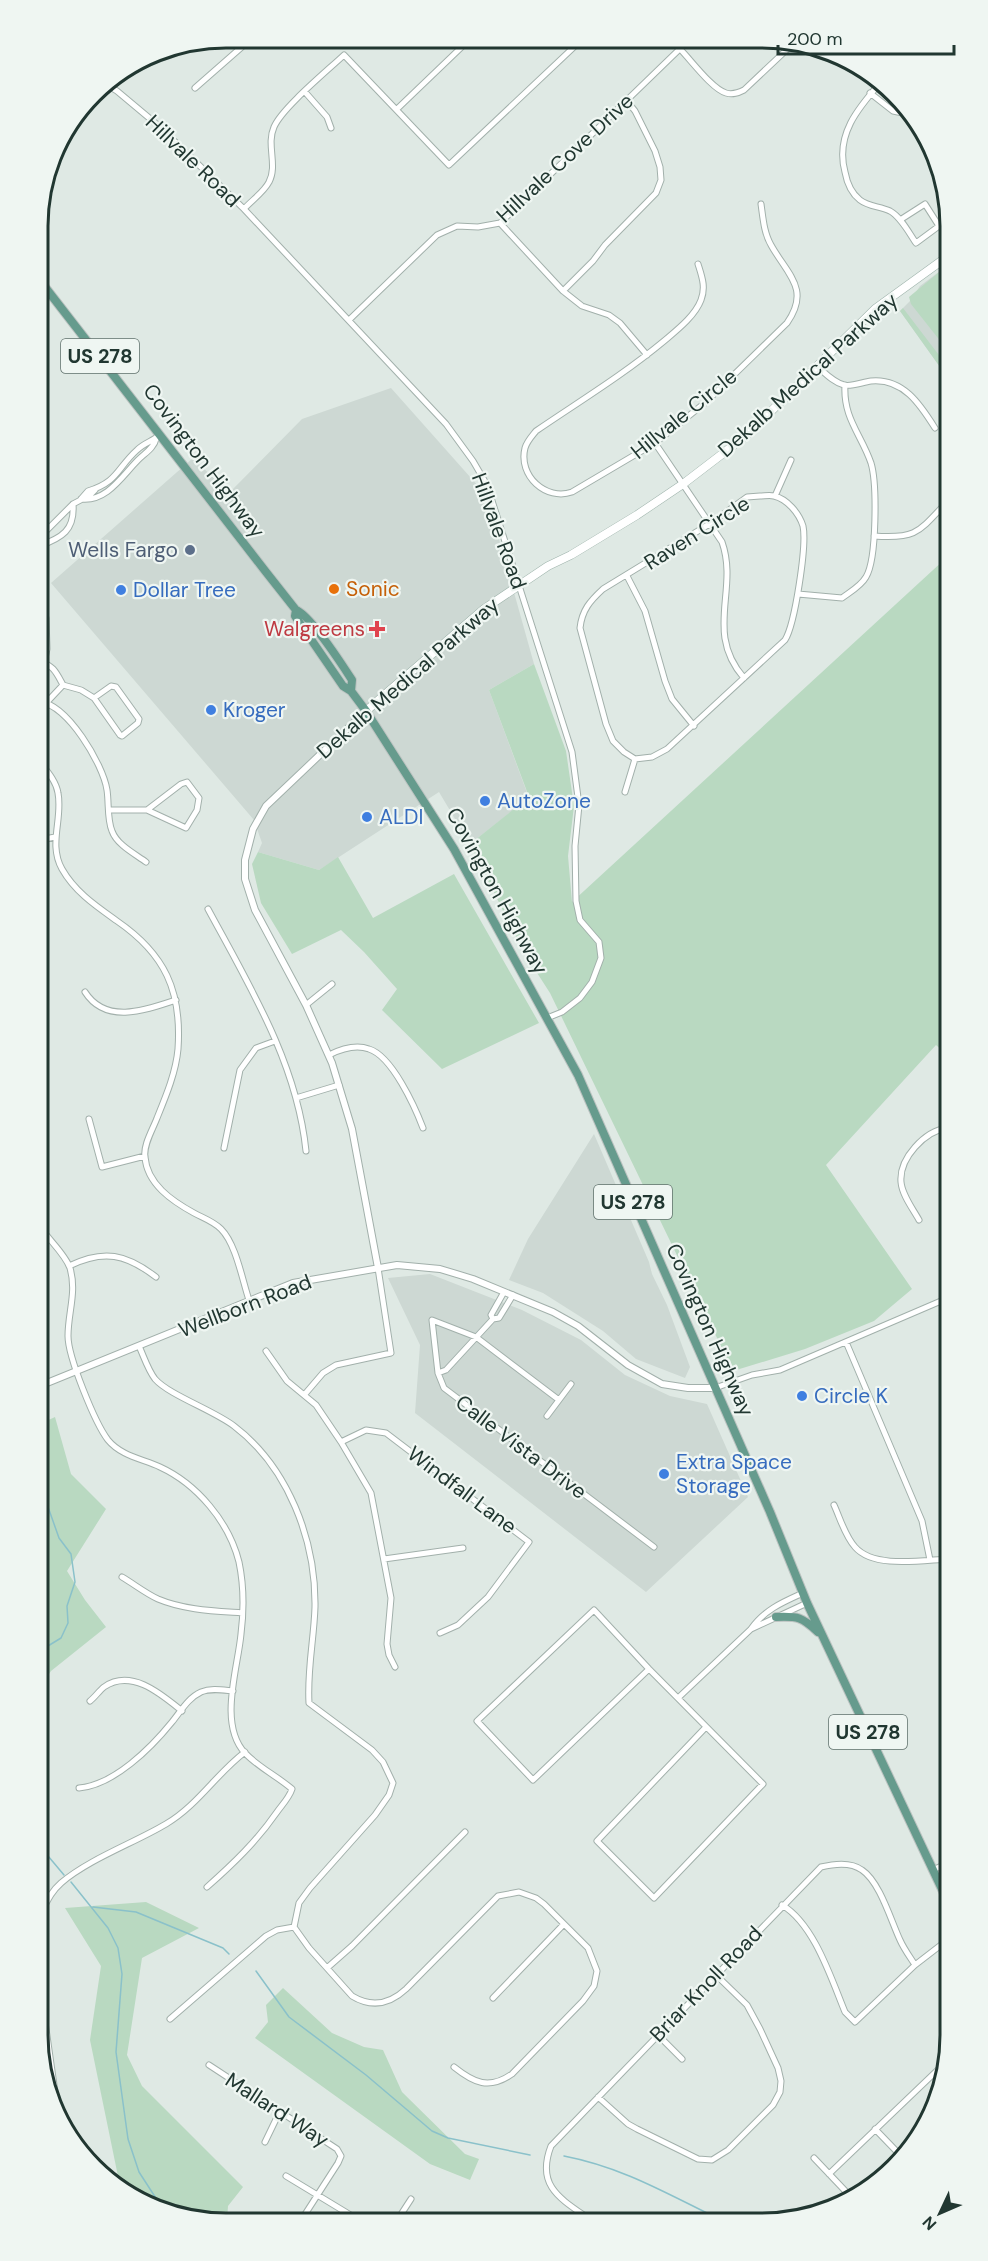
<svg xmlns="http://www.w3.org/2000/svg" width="988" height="2261" font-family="'DM Sans',sans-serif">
  <rect width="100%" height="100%" fill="#dfe9e4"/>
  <path fill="#cdd8d3" d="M 944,268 L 945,374 L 900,311 L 910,301 L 920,286 Z
    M 391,388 L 487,496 L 534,664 L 489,690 L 529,798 L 470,844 L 439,792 L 319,870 L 258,852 L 262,843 L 254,820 L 51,583 L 193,458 L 229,493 L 302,419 Z
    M 594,1134 L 649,1262 L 652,1274 L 667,1305 L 690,1367 L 685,1378 L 636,1359 L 603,1331 L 543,1293 L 509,1280 L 528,1239 Z
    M 430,1274 L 522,1310 L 581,1340 L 625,1375 L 670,1396 L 707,1404 L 748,1497 L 646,1592 L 415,1413 L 420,1345 L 388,1278 Z"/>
  <path fill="#b9d9c1" d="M 944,268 L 944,284 L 942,286 L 944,295 L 940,297 L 944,308 L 945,347 L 911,304 L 909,297 Z
    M 903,308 L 945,363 L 945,374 L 900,311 Z
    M 945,559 L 947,1055 L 936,1045 L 826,1165 L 912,1289 L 874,1321 L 805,1349 L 733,1371 L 550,993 L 523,951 L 470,844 L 529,797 L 489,690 L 534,664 L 566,751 L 574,806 L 568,856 L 572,902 Z
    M 258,852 L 319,870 L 338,857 L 373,918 L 454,874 L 539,1023 L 442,1069 L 382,1010 L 397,989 L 364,952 L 341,930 L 292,954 L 261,903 L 252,864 Z
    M 55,1417 L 71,1474 L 106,1509 L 67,1571 L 85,1600 L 106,1627 L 51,1671 L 43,1683 L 42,1423 Z
    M 146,1902 L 199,1928 L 142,1958 L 127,2055 L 142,2086 L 243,2187 L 228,2206 L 227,2220 L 190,2220 L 120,2186 L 90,2040 L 101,1966 L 65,1908 Z
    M 283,1988 L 332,2033 L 364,2047 L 383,2050 L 402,2092 L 465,2154 L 479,2159 L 470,2180 L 430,2164 L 255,2038 L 268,2022 L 266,2005 Z"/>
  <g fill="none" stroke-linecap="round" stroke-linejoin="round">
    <path stroke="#8ac1ca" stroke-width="1.5" d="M 42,1490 L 59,1538 L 71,1554 L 75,1582 L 67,1606 L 68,1623 L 61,1638 L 43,1649
      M 43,1850 L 64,1875
      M 71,1882 L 108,1928 L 118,1948 L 122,1974 L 116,2052 L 128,2139 L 139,2172 L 161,2206
      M 93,1907 L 136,1912 L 223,1948 L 229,1954
      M 256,1971 L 289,2017 L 366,2075 L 432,2131 L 448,2138 L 530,2155
      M 564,2156 C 621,2167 664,2192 715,2217"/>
    <defs>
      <path id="minor" d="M 680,49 C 691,60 712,89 726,93 C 733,95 738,93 744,90 L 796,41
        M 881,82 C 858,108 835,135 845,172 C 847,183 851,193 860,200 C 869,207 880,206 890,211 C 901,217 909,233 916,243 L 939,226 L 925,204 L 900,220
        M 104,83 L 117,91 L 160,127 L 244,209 L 446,424 L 473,461 L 487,485 L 572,752 L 579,805 L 575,846 L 576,901 L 580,920 L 599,942 L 601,958 L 592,982 L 580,998 L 562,1012 L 547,1018
        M 195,88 L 252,38
        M 305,92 L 327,117 L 331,128
        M 870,93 L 893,111 L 912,115
        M 397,109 L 470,39
        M 244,209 C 251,201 264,192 269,182 C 278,165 266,145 274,127 C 282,108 327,71 344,55 L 449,165 L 575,46 L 569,40
        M 500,223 L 563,291 L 582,306 L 609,315 L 620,323 L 647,355
        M 698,264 C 702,277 706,287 701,300 C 695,316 677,330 664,341 C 623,375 580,401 536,431 C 532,436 527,441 525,448 C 518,476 546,501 572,492 L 655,443 L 706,402 L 787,323 C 811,289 787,274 771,245 C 764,233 763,218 761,204
        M 563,291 L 593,261 L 605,245 L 656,193 L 661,180 L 660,167 L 655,151 L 635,111 L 627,101
        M 349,320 L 437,235 L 457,226 L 478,227 L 500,223 L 689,40
        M 817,366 C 825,373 833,382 844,385 C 851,387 863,382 871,381 C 903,378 920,404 935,428
        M 655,443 L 722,542 C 739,590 704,632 744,678
        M 760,496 C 764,496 770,495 774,496 C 787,499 799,513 803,526 C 807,545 795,624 785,640 L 667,749 L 652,757 L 635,759 L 624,752 L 613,741 L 606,724 L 580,628 C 582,610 590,601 603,589 L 711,523 L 747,497 Z
        M 775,496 L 791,460
        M 81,499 L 88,491 C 118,482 117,468 137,450 C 144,443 153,441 160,435
        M 81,499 C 107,502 122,476 138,460 C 145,453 154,448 156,439
        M 874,536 C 915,539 918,533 945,504
        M 39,538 L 73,504 L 90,495 L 95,490
        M 39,546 C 62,538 75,530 73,504
        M 627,576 L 645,611 L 665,681 L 672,699 L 694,726
        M 798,594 L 842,598 C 850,592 861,586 866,577 C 877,559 877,483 871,463 C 861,434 843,418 845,385
        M 39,611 L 46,618 L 47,649 L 44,663
        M 39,661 C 54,666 56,672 63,685 L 81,690 L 94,698
        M 111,686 L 116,687 L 139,719 L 138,723 L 122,736 L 120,735 L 94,698 Z
        M 40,702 C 67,704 103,764 107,790 C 109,803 107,819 112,831 C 117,845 135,854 146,862
        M 47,702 L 63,685
        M 40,762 C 47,771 56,781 58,793 C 63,819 48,844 62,869 C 75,892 96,906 117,921 C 165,954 182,991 178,1049 C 176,1072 166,1096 157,1118 C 153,1129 143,1145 145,1157 C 147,1184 172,1201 194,1213 C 203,1218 213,1221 221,1229 C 236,1244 242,1279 249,1300
        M 187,782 L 199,798 L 197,810 L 186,828 L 147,810 L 181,784 Z
        M 625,792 L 635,759
        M 109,810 L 147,810
        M 40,840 L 55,837
        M 208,909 C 249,985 297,1063 306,1151
        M 85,992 C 106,1025 146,1010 176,1000
        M 306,1005 L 332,984
        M 329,1055 C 341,1049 355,1044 369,1049 C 392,1056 415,1107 423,1128
        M 296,1098 L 339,1085
        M 89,1119 L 102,1167 L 145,1156
        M 224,1148 L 240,1070 L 256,1048 L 275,1041
        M 919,1220 C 913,1209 902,1195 901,1182 C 899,1158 925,1131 947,1128
        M 41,1228 C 49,1240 65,1254 70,1268 C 77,1292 68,1312 68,1336 C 68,1357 95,1423 108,1440 C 121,1456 143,1459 160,1467 C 197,1484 229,1522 239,1562 C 244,1586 244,1610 241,1634 C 238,1668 218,1724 245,1753 C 258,1767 277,1776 292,1789 C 289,1798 282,1805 277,1812 C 257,1841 233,1864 207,1887
        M 69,1266 C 104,1249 126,1254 156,1277
        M 493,1319 L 491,1315 L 504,1292
        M 846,1342 L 922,1521 L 930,1560
        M 139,1346 C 144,1357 148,1370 155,1379 C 169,1395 213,1410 234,1426 C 288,1467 316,1540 315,1607 C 314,1639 307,1670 309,1703 L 372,1750 L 383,1762 L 393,1783 L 389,1795 L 375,1815 L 310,1888 L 299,1903 L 294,1927
        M 266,1351 L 287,1381 L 316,1405 L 341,1442 L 371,1493 L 391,1598 L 387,1644 L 389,1655 L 395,1667
        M 438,1373 L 446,1370 L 493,1319 L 499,1318 L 513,1295
        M 946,1383 L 948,1383
        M 715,1388 L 752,1375 L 780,1370 L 948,1298
        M 305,1394 L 323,1373 L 336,1365 L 391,1353 L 378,1268
        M 559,1400 L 476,1337 L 432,1320 L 438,1373 L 444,1388 L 654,1547
        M 547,1416 L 571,1384
        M 341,1442 L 366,1430 L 386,1433 L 529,1542 L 488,1597 L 458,1625 L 440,1633
        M 834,1505 C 840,1518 845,1536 855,1547 C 874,1569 923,1560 949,1559
        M 384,1559 L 463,1548
        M 122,1577 C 134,1584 145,1593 158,1599 C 184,1610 215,1611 242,1613
        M 803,1593 C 783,1602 764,1610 751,1629 L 807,1603
        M 649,1669 L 533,1780 L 477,1721 L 594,1610 L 649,1669 L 763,1784 L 654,1898 L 597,1841 L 706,1727
        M 678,1698 L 751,1629
        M 90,1701 C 95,1697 99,1691 104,1687 C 131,1668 161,1694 182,1711
        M 79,1788 C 114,1785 151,1748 172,1722 C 181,1711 188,1698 201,1692 C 211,1688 222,1690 233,1691
        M 933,1870 L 950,1862
        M 782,1905 C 814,1924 831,1978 845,2012 L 855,2022 L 915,1965 L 950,1938
        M 43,1910 C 47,1900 53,1890 61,1883 C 89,1859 134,1843 166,1824 C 198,1805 216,1774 245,1752
        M 294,1927 L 309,1948 L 352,1996 C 372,2008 390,2004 406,1989 L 498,1896 L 519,1892 L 536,1898 L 544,1904 L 588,1948 L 597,1971 L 594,1986 L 583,2001 L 512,2074 C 489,2090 474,2083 454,2067
        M 327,1968 L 352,1946 L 465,1832
        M 493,1998 L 564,1924
        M 44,2015 L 59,2120
        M 170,2019 L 266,1936 L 277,1930 L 294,1927
        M 658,2035 L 682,2059
        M 209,2065 L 337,2149 L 341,2156 L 338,2163 L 302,2219
        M 598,2097 L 628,2124 L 637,2129 L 698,2159 L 712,2160 L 728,2150 L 773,2105 L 780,2092 L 781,2081 L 778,2068 L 760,2029 L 747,2005 L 716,1975
        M 875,2129 L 903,2158
        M 265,2142 L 280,2111
        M 814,2158 L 852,2198
        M 829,2174 L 946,2062
        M 286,2176 L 357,2219
        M 588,2218 C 559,2198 536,2185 551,2146 L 821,1867 C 833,1864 850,1861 862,1870 C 880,1882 891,1921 900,1940 C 904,1949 910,1957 915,1965
        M 398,2219 L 411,2199"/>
      <path id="tertiary" d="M 366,711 L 266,806 L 253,829 L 245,860 L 245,879 L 255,910 L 306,1005 L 332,1063 L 352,1129 L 378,1268
        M 42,1385 L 293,1283 L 397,1265 L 440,1269 L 473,1279 L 553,1312 L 578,1326 L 628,1365 L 662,1384 L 688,1388 L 715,1388"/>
      <path id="secondary" d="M 366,711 L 484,609 L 548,566 L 571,555 L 637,515 L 683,484 L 747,435 L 875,309 L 944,259"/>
      <path id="primary" d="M 38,278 L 266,572 L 296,610 C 309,614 343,666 352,680 L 351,691
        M 296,610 L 295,616 L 343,686 L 351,691 L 366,711 L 454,849 L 578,1075 L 770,1512 L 807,1603 L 950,1906
        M 776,1617 C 798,1616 802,1617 818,1632"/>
    </defs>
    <use href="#minor" stroke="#a2b0ab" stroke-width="7"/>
    <use href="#tertiary" stroke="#a2b0ab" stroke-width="8"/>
    <use href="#secondary" stroke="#9fb4ac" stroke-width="9"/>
    <use href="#primary" stroke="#bcc3c1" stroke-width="10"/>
    <use href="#minor" stroke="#fff" stroke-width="5"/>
    <use href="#tertiary" stroke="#fff" stroke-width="6"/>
    <use href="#secondary" stroke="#fff" stroke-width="8"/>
    <use href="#primary" stroke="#669b8d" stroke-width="8"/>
  </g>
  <circle fill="#5c6f8a" stroke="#eff6f2" stroke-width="2" cx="190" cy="550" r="6"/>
  <circle fill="#e8710a" stroke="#eff6f2" stroke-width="2" cx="334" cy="589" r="6"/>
  <g fill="#3f7fe0" stroke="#eff6f2" stroke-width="2">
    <circle cx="121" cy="590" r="6"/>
    <circle cx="211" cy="710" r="6"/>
    <circle cx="485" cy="801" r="6"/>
    <circle cx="367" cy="817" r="6"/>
    <circle cx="802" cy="1396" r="6"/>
    <circle cx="664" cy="1474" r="6"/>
  </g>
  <path fill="#e0444e" stroke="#eff6f2" stroke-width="2" d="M374 620h6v6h6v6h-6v6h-6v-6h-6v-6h6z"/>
  <g text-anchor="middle" stroke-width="4.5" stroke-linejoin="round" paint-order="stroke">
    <g fill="#eff6f2" stroke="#5f706b" stroke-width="1.5">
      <rect x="61" y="339" width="78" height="34" rx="4.5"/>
      <rect x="594" y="1185" width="78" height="34" rx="4.5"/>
      <rect x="829" y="1715" width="78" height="34" rx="4.5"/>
    </g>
    <g font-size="20" font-weight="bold" fill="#213731">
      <text x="100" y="363">US 278</text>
      <text x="633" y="1209">US 278</text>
      <text x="868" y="1739">US 278</text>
    </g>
    <g font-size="21" fill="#213731" stroke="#eff6f2">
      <text transform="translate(565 158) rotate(-43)" y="7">Hillvale Cove Drive</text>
      <text transform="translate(193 161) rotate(44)" y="7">Hillvale Road</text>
      <text transform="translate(808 375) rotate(-42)" y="7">Dekalb Medical Parkway</text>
      <text transform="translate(684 414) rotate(-39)" y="7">Hillvale Circle</text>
      <text transform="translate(204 461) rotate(53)" y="7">Covington Highway</text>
      <text transform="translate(499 531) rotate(70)" y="7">Hillvale Road</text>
      <text transform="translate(697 533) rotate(-32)" y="7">Raven Circle</text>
      <text transform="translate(408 678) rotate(-41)" y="7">Dekalb Medical Parkway</text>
      <text transform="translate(497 891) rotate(61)" y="7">Covington Highway</text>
      <text transform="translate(245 1306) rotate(-21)" y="7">Wellborn Road</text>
      <text transform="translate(710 1330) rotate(66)" y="7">Covington Highway</text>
      <text transform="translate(521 1447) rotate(37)" y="7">Calle Vista Drive</text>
      <text transform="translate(462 1490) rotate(37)" y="7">Windfall Lane</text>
      <text transform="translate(706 1984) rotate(-46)" y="7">Briar Knoll Road</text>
      <text transform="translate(277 2110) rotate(33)" y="7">Mallard Way</text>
    </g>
    <g font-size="21" fill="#4e5e75" stroke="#eff6f2" text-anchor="end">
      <text x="178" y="557">Wells Fargo</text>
    </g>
    <g font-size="21" fill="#c56008" stroke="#eff6f2" text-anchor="start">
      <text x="346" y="596">Sonic</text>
    </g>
    <g font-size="21" fill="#366cbe" stroke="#eff6f2" text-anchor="start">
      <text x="133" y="597">Dollar Tree</text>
      <text x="223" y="717">Kroger</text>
      <text x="497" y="808">AutoZone</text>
      <text x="379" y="824">ALDI</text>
      <text x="814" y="1403">Circle K</text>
      <text x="676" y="1469">Extra Space<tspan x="676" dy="24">Storage</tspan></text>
    </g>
    <g font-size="21" fill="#be3a42" stroke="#eff6f2" text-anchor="end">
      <text x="365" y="636">Walgreens</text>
    </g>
  </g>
  <path d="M0 0H988V2261H0ZM226 48H762A178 178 0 0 1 940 226V2035A178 178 0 0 1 762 2213H226A178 178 0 0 1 48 2035V226A178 178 0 0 1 226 48Z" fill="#eff6f2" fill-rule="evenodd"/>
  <path fill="none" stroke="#213731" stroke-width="3" d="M226 48H762A178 178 0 0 1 940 226V2035A178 178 0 0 1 762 2213H226A178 178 0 0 1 48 2035V226A178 178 0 0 1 226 48Z"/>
  <g transform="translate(940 2213) rotate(226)" stroke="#eff6f2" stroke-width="4.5" paint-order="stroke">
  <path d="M0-4.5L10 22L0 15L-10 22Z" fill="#213731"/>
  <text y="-9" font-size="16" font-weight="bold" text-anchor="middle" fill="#213731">N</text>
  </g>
  <path d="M778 45v9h176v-9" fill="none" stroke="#213731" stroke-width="3"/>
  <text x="787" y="45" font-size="18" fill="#213731" stroke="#eff6f2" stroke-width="4.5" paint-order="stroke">200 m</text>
</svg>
